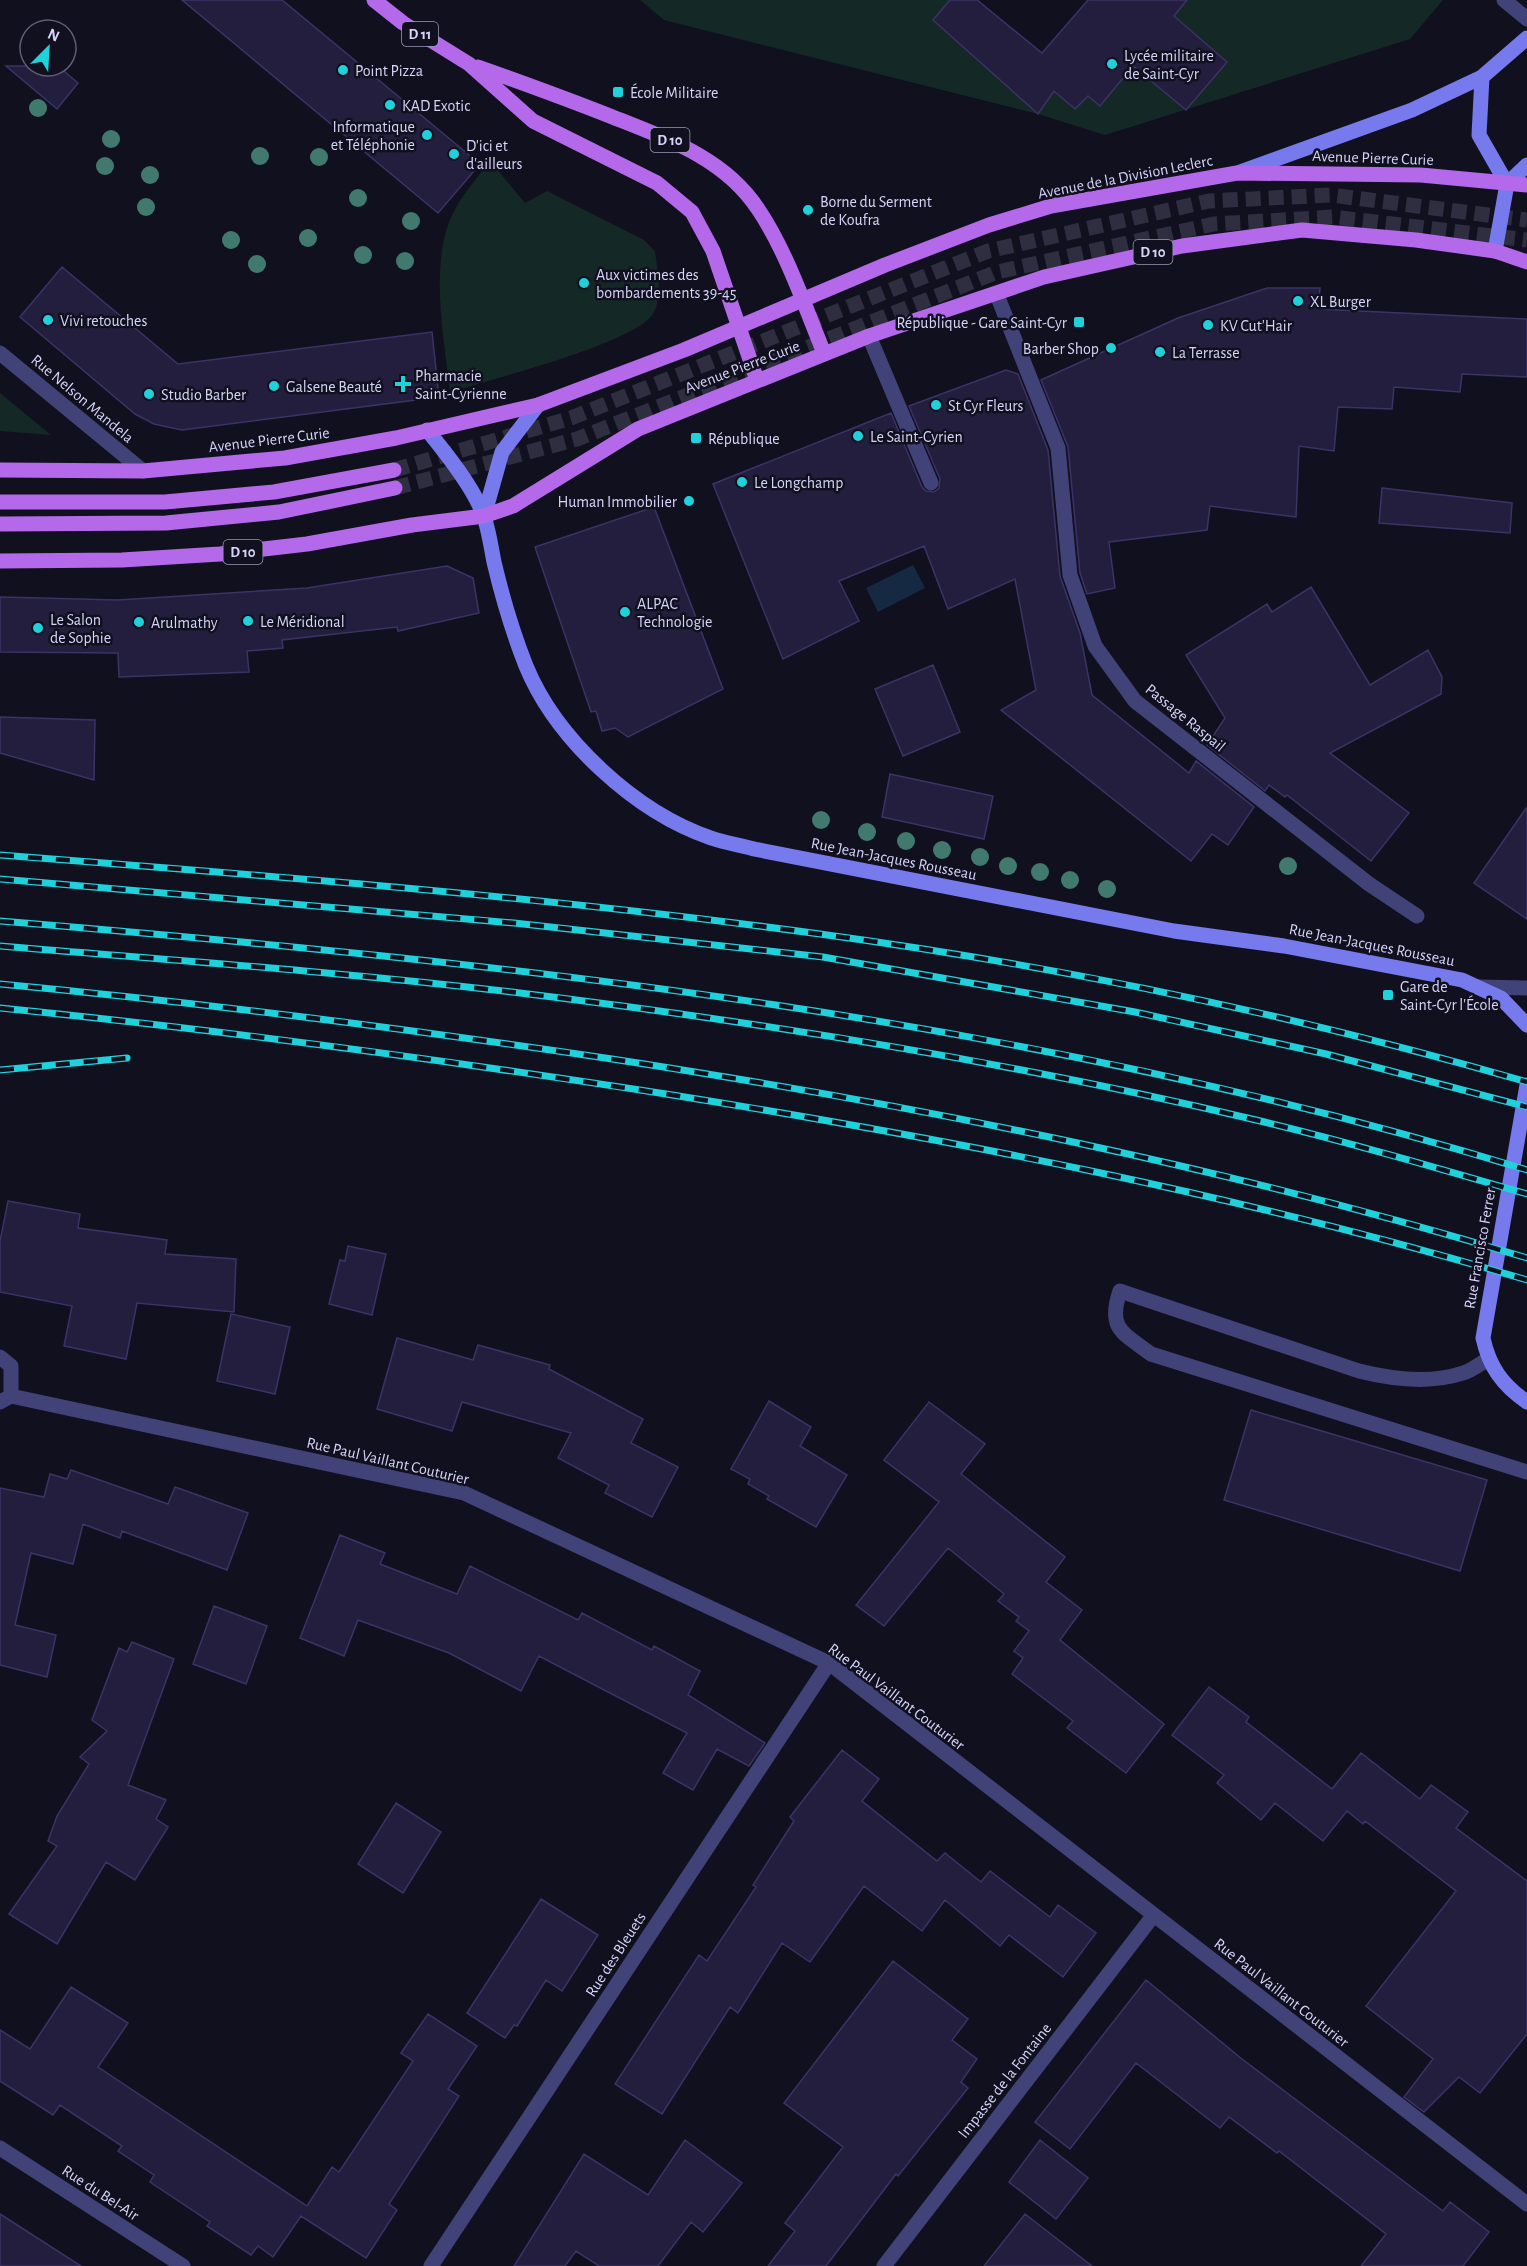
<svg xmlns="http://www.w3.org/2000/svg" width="1527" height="2266" font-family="'Alegreya Sans',sans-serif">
  <rect width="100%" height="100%" fill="#11101f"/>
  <path fill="#142826" d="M 640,0 L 950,0 L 933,20 L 1038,114 L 1054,91 L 1075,109 L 1088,96 L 1100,106 L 1133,66 L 1187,110 L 1226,62 L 1174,16 L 1187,0 L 1443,0 L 1410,39 L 1105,135 L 1038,114 L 664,20 Z
    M 490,161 L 525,203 L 547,191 L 644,240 L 655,251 C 657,270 664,298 652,315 C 632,344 489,380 450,392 C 444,338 427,254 457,206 C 466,190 479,176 490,161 Z
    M 0,393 L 51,435 L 0,431 Z"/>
  <path fill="#162943" d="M 913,565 L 925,588 L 878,612 L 866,588 Z"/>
  <path fill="#231e3d" stroke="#3b3366" stroke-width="1.5" d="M 182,0 L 282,0 L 480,164 L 438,213 Z
    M 950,0 L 977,0 L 1042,53 L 1088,0 L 1187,0 L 1174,16 L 1227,62 L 1186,110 L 1133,66 L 1100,106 L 1088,96 L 1075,109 L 1054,91 L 1038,114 L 933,20 Z
    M 6,66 L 58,66 L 78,83 L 57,109 Z
    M 62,267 L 178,364 L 432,332 L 439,397 L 182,430 L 154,424 L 135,414 L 20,317 Z
    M 1267,288 L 1320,288 L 1318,309 L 1527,319 L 1527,377 L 1462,374 L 1460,392 L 1394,387 L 1392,409 L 1338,407 L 1334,451 L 1299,446 L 1296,517 L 1210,506 L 1207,530 L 1109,542 L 1115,588 L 1087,594 L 1080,573 L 1068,447 L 1041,380 L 1178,318 Z
    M 1006,370 L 1018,374 L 1048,450 L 1060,576 L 1080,633 L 1092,695 L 1189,773 L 1196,761 L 1254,807 L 1228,845 L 1212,834 L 1191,861 L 1001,710 L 1036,690 L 1015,579 L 948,609 L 924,546 L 839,581 L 859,621 L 783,659 L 713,484 L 891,413 L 922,487 L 926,491 L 934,492 L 939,488 L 940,479 L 909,406 Z
    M 1382,488 L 1512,503 L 1510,533 L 1379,523 Z
    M 654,507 L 723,689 L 628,737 L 615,728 L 602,731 L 596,711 L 591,712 L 535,547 Z
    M 447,566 L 473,578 L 479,613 L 398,631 L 397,627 L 282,640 L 283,648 L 247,651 L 249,672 L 119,677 L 118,653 L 0,652 L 0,597 L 118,600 L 307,588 Z
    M 1311,587 L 1370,685 L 1428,650 L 1442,677 L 1441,694 L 1330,753 L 1409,813 L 1371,861 L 1287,795 L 1285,797 L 1269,785 L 1265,791 L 1207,745 L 1225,718 L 1186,655 L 1267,604 L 1272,612 Z
    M 933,665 L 960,732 L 903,756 L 875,689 Z
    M 0,717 L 95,720 L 94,780 L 0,753 Z
    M 890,774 L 993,796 L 984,839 L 882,817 Z
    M 1527,807 L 1527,919 L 1474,883 Z
    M 8,1201 L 80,1214 L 78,1228 L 167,1240 L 165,1254 L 236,1259 L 234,1312 L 137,1303 L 126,1359 L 64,1346 L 72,1306 L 0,1292 L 0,1241 Z
    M 348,1246 L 386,1254 L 372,1315 L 329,1304 L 340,1260 L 345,1261 Z
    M 231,1314 L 290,1327 L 275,1394 L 217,1381 Z
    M 397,1338 L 473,1360 L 478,1345 L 550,1365 L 549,1369 L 643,1419 L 631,1443 L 678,1467 L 652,1517 L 605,1493 L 609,1485 L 558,1458 L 571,1433 L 462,1402 L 452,1431 L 377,1409 Z
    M 769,1401 L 811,1427 L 800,1446 L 847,1475 L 816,1527 L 767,1499 L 769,1496 L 748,1484 L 750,1479 L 731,1469 Z
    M 929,1402 L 985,1444 L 961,1474 L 1065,1557 L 1046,1582 L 1082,1610 L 1060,1640 L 1164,1724 L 1126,1773 L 1067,1728 L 1073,1721 L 1012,1674 L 1023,1658 L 1014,1651 L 1029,1631 L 1016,1621 L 1019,1617 L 998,1601 L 1004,1594 L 948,1548 L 884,1626 L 856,1605 L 939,1502 L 884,1460 Z
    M 1251,1410 L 1487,1480 L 1460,1571 L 1224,1500 Z
    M 71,1470 L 168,1504 L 175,1487 L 248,1513 L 227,1570 L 122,1531 L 120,1538 L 83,1524 L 73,1564 L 31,1553 L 15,1625 L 56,1635 L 47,1677 L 0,1665 L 0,1488 L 44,1497 L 50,1474 L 67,1479 Z
    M 340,1535 L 385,1553 L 380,1564 L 457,1594 L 470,1566 L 578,1620 L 582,1613 L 652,1650 L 654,1646 L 700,1671 L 688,1695 L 765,1743 L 749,1766 L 717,1749 L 693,1790 L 663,1773 L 687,1733 L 539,1656 L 521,1691 L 449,1653 L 358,1620 L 344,1656 L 300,1638 Z
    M 214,1606 L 267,1626 L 246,1684 L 193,1664 Z
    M 132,1642 L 174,1659 L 128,1785 L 166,1800 L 156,1819 L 168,1827 L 135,1880 L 106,1862 L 57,1944 L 9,1914 L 57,1846 L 48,1841 L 57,1816 L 89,1764 L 80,1757 L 107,1731 L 92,1720 L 119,1648 L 127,1652 Z
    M 1209,1687 L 1249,1717 L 1246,1722 L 1332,1789 L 1361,1753 L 1420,1799 L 1431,1785 L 1468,1812 L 1456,1828 L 1527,1881 L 1527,2034 L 1480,2093 L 1459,2077 L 1424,2112 L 1404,2097 L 1433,2059 L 1366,2006 L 1456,1891 L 1365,1821 L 1363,1824 L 1347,1811 L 1323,1841 L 1275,1803 L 1261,1820 L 1217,1783 L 1224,1775 L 1172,1735 Z
    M 842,1750 L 879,1779 L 862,1801 L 937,1861 L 945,1853 L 981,1882 L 990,1871 L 1050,1917 L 1058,1905 L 1096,1933 L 1063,1977 L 1009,1935 L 1000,1946 L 945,1900 L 922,1931 L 864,1886 L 810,1962 L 782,1943 L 738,2013 L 730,2007 L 662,2114 L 615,2084 L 699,1955 L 707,1961 L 756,1887 L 753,1885 L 794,1821 L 790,1817 Z
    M 396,1803 L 441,1832 L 403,1893 L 358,1864 Z
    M 541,1899 L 598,1935 L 562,1991 L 546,1980 L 517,2026 L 514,2025 L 505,2038 L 467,2013 Z
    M 893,1961 L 968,2019 L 952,2040 L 977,2059 L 961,2082 L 968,2088 L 898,2176 L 896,2174 L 826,2266 L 768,2266 L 795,2231 L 785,2223 L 843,2147 L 784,2103 Z
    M 1146,1980 L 1242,2059 L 1443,2211 L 1450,2202 L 1489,2232 L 1463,2266 L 1361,2266 L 1386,2234 L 1279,2151 L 1277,2153 L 1229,2117 L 1220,2128 L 1136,2063 L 1070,2149 L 1035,2122 Z
    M 71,1987 L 128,2023 L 98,2067 L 307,2206 L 332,2167 L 339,2172 L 413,2061 L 401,2053 L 428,2014 L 477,2046 L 448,2089 L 459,2096 L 389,2204 L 397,2210 L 366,2258 L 301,2216 L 273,2257 L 258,2246 L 251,2255 L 207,2226 L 210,2222 L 150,2182 L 154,2175 L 118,2151 L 122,2146 L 60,2105 L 53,2115 L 0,2081 L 0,2030 L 30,2049 Z
    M 685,2140 L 742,2183 L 703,2232 L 691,2222 L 658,2266 L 599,2266 L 576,2251 L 565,2266 L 514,2266 L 584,2154 L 648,2195 Z
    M 1040,2140 L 1088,2178 L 1056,2219 L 1009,2182 Z
    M 0,2214 L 81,2266 L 0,2266 Z
    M 1025,2214 L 1092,2266 L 984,2266 Z"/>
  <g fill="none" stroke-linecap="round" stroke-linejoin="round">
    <path stroke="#2f2d40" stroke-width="15" stroke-dasharray="15 8" stroke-linecap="butt" d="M 394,470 L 571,418 L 988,251 L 1209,201 L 1331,195 L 1527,220
      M 395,488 L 577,439 L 997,272 L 1214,224 L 1333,217 L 1527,240"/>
    <path stroke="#414278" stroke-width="15" d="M 1504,0 L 1527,19
      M 869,336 L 931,483
      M 1488,1359 C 1480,1364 1471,1371 1463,1373 C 1430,1384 1391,1379 1359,1371 L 1120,1291 C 1107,1329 1123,1333 1151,1354 L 1527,1472"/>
    <path stroke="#414278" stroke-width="15" d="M 997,295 L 1058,448 L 1070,575 L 1095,646 L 1135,701 L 1369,884 L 1417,916
      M 0,353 L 143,471
      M 1478,987 L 1527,988
      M 0,1357 L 11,1366 L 11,1396
      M 0,1402 L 11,1396 L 464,1493 L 829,1663 L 1527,2204
      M 0,2148 L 183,2266
      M 431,2266 L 829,1663
      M 884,2266 L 1153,1916"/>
    <path stroke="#777aec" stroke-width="15" d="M 1482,77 L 1479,135 L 1507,184
      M 1240,172 L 1412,110 L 1482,77 L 1527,38
      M 1507,184 L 1527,165
      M 1495,251 L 1507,184
      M 427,430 C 446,453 475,489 484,517 C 489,531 491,547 494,562 C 502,596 513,633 526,666 C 556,739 635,812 711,838 C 725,843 740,845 754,849 L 1174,931 L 1284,946 L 1462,980 L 1501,998 L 1527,1025
      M 484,516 L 502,452 L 538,405
      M 1527,1085 L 1483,1338 C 1489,1366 1502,1385 1527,1402"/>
    <path stroke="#b369ea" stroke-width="15" d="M 374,0 L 403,23 L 469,64 L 533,121 L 657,183 L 692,212 L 713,251 L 757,380
      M 478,67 C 523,83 567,99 610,116 C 665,138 724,157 758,209 C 786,250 805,307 824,353
      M 0,470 L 143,471 L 285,458 L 396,438 L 538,405 L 684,350 L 885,265 L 989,225 L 1051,206 L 1237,173 L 1421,175 L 1527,185
      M 0,502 L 165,502 L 274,492 L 394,470
      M 0,524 L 166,523 L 279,512 L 395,488
      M 0,561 L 122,560 L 220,554 L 307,544 L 412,525 L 484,516 L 513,506 L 638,429 L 869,336 L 1044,277 L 1182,246 L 1302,230 L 1416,240 L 1495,251 L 1527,262"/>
    <defs>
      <path id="rail" d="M 0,855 C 274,876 548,897 820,934 C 1058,966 1296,1015 1527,1082
        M 0,879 L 514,923 L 823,957 L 1135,1012 L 1326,1054 L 1527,1107
        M 0,921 C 514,963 1032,1018 1527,1170
        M 0,946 C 171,960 342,972 512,992 C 761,1022 1012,1062 1256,1120 C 1348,1142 1437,1168 1527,1194
        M 0,984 C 205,1003 409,1029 612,1059 C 921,1106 1227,1167 1527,1258
        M 0,1008 C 223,1030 444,1060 666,1094 C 956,1140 1245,1196 1527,1280
        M 0,1070 L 127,1058"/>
    </defs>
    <use href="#rail" stroke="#1ed1db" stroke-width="7"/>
    <use href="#rail" stroke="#11101f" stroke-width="4.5" stroke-dasharray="14" stroke-linecap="butt"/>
  </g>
  <g fill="#42796f">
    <circle cx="38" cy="108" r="9"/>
    <circle cx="111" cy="139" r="9"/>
    <circle cx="260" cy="156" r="9"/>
    <circle cx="319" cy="157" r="9"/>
    <circle cx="105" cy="166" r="9"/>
    <circle cx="150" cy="175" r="9"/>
    <circle cx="358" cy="198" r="9"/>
    <circle cx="146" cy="207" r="9"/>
    <circle cx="411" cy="221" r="9"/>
    <circle cx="308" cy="238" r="9"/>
    <circle cx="231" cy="240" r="9"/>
    <circle cx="363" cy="255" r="9"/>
    <circle cx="405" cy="261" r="9"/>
    <circle cx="257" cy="264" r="9"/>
    <circle cx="821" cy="820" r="9"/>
    <circle cx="867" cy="832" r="9"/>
    <circle cx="906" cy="841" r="9"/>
    <circle cx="942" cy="850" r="9"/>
    <circle cx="980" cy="857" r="9"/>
    <circle cx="1008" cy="866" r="9"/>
    <circle cx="1288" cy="866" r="9"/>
    <circle cx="1040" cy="872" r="9"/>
    <circle cx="1070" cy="880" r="9"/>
    <circle cx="1107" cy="889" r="9"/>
  </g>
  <g fill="#1ed1db" stroke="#11101f" stroke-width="2">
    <circle cx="1112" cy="64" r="6"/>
    <circle cx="343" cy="70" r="6"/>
    <rect x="612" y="86" width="12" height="12" rx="3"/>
    <circle cx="390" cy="105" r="6"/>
    <circle cx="427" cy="135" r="6"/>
    <circle cx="454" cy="154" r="6"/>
    <circle cx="808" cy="210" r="6"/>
    <circle cx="584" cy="283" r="6"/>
    <circle cx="1298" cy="301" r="6"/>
    <circle cx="48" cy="320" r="6"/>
    <rect x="1073" y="316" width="12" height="12" rx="3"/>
    <circle cx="1208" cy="325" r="6"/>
    <circle cx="1111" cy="348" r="6"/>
    <circle cx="1160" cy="352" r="6"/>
    <path d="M400 375h6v6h6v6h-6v6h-6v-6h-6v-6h6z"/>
    <circle cx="274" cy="386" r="6"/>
    <circle cx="149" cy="394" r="6"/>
    <circle cx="936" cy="405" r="6"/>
    <circle cx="858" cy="436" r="6"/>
    <rect x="690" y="432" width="12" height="12" rx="3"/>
    <circle cx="742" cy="482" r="6"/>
    <circle cx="689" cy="501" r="6"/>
    <circle cx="625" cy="612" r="6"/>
    <circle cx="248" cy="621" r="6"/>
    <circle cx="139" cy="622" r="6"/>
    <circle cx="38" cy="628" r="6"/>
    <rect x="1382" y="989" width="12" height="12" rx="3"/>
  </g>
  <g text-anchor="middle" stroke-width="5" stroke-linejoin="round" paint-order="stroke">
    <g fill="#11101f" stroke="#9b99b8" stroke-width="1.5">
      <rect x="402" y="22" width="36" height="24" rx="4.5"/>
      <rect x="650.5" y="128" width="39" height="24" rx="4.5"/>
      <rect x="1133.5" y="240" width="39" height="24" rx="4.5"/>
      <rect x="223.5" y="540" width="39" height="24" rx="4.5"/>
    </g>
    <g font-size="15" font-weight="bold" fill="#d6d4f9">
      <text x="420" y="39">D 11</text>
      <text x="670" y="145">D 10</text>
      <text x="1153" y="257">D 10</text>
      <text x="243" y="557">D 10</text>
    </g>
    <g font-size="16" fill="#d6d4f9" stroke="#11101f" text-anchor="start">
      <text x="1124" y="61">Lycée militaire<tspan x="1124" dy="18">de Saint-Cyr</tspan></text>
      <text x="355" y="76">Point Pizza</text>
      <text x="630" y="98">École Militaire</text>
      <text x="402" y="111">KAD Exotic</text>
      <text x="415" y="132" text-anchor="end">Informatique<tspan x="415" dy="18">et Téléphonie</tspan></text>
      <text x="466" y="151">D'ici et<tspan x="466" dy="18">d'ailleurs</tspan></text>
      <text x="820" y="207">Borne du Serment<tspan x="820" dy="18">de Koufra</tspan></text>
      <text x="596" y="280">Aux victimes des<tspan x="596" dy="18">bombardements 39-45</tspan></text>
      <text x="1310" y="307">XL Burger</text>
      <text x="60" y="326">Vivi retouches</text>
      <text x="1067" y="328" text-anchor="end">République - Gare Saint-Cyr</text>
      <text x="1220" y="331">KV Cut'Hair</text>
      <text x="1099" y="354" text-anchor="end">Barber Shop</text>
      <text x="1172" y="358">La Terrasse</text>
      <text x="415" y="381">Pharmacie<tspan x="415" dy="18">Saint-Cyrienne</tspan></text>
      <text x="286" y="392">Galsene Beauté</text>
      <text x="161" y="400">Studio Barber</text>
      <text x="948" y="411">St Cyr Fleurs</text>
      <text x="870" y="442">Le Saint-Cyrien</text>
      <text x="708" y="444">République</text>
      <text x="754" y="488">Le Longchamp</text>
      <text x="677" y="507" text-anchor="end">Human Immobilier</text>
      <text x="637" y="609">ALPAC<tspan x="637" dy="18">Technologie</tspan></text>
      <text x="50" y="625">Le Salon<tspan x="50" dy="18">de Sophie</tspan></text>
      <text x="260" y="627">Le Méridional</text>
      <text x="151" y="628">Arulmathy</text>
      <text x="1400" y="992">Gare de<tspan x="1400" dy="18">Saint-Cyr l'École</tspan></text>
    </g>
    <g font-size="16" fill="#d6d4f9" stroke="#11101f">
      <text transform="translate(1373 157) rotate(2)" y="6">Avenue Pierre Curie</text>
      <text transform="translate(1125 176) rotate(-11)" y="6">Avenue de la Division Leclerc</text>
      <text transform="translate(742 366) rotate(-21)" y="6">Avenue Pierre Curie</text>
      <text transform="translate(83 398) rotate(40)" y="6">Rue Nelson Mandela</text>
      <text transform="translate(269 439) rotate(-7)" y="6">Avenue Pierre Curie</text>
      <text transform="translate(1186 717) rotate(39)" y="6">Passage Raspail</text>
      <text transform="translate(894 858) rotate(11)" y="6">Rue Jean-Jacques Rousseau</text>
      <text transform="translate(1372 944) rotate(11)" y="6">Rue Jean-Jacques Rousseau</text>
      <text transform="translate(1479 1248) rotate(-80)" y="6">Rue Francisco Ferrer</text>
      <text transform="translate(388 1460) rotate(13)" y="6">Rue Paul Vaillant Couturier</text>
      <text transform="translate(897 1696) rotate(37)" y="6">Rue Paul Vaillant Couturier</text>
      <text transform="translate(615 1954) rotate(-57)" y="6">Rue des Bleuets</text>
      <text transform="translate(1282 1992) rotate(38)" y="6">Rue Paul Vaillant Couturier</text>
      <text transform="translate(1004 2080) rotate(-52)" y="6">Impasse de la Fontaine</text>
      <text transform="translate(101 2192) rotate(33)" y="6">Rue du Bel-Air</text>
    </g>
  </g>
  <g transform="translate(48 48) rotate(24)"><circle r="28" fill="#11101f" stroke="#605e76" stroke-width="1.5"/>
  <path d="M0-4.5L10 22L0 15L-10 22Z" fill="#1ed1db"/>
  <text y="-9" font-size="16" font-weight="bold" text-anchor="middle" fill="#d6d4f9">N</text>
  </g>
</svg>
